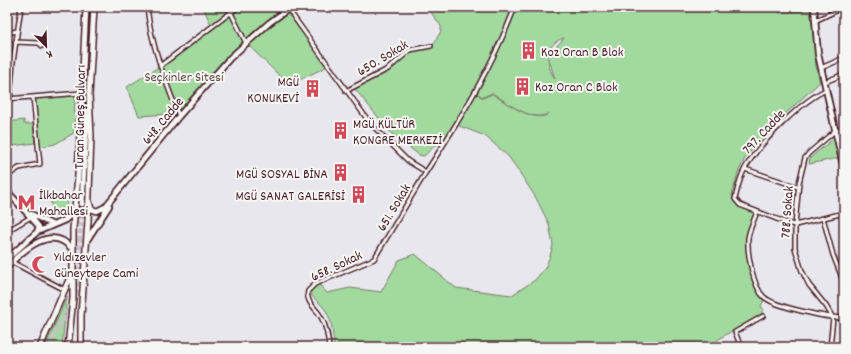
<svg xmlns="http://www.w3.org/2000/svg" width="851" height="354" font-family="Dekko,sans-serif">
  <rect width="100%" height="100%" fill="#e8e7ee"/>
  <filter id="ink" filterUnits="userSpaceOnUse"><feTurbulence type="fractalNoise" baseFrequency=".025" numOctaves="2"/><feDisplacementMap in="SourceGraphic" scale="8" xChannelSelector="R" yChannelSelector="G"/><feConvolveMatrix kernelMatrix="1 2 1 2 8 2 1 2 1" color-interpolation-filters="sRGB"/></filter>
  <g filter="url(#ink)">
    <path fill="#a1d99e" stroke="#767c64" fill-rule="evenodd" d="M 203,7 L 291,7 L 288,9 L 328,66 L 289,85 L 246,43 L 179,116 L 169,114 L 139,116 L 127,87 L 160,66 L 212,27 Z
      M 427,7 L 759,7 L 763,10 L 778,8 L 779,13 L 811,10 L 816,67 L 820,82 L 769,129 L 745,158 L 738,173 L 732,195 L 734,201 L 738,204 L 755,210 L 749,227 L 747,245 L 755,286 L 764,300 L 761,306 L 764,310 C 752,328 724,329 711,347 L 334,347 C 333,334 332,317 323,307 C 318,301 313,299 310,292 L 318,283 L 327,293 L 350,288 L 381,292 L 399,260 L 415,254 L 456,288 L 512,295 L 535,280 L 545,268 L 550,256 L 553,245 L 549,224 L 536,198 L 516,167 L 508,156 L 485,136 L 457,125 L 424,156 L 419,155 L 392,134 L 354,88 L 390,68 L 412,49 L 433,45 L 441,31 L 441,26 ZM 564,38 L 548,56 L 555,79 C 545,64 544,44 564,38 ZM 474,92 L 483,97 L 492,93 C 507,102 532,124 549,113 C 538,126 504,101 492,94 L 483,98 Z
      M 75,96 L 74,133 L 55,144 L 40,147 L 35,99 Z
      M 24,120 L 24,124 L 33,124 L 35,143 L 12,146 L 7,139 L 7,122 Z
      M 833,139 L 836,141 L 839,158 L 809,164 L 810,158 Z
      M 68,197 C 68,208 64,213 53,215 L 50,198 Z
      M 67,297 L 62,347 L 45,347 Z"/>
    <g fill="none" stroke-linecap="round" stroke-linejoin="round">
      <path stroke="#c8bfc7" stroke-width="5" stroke-dasharray="5 2.5" stroke-linecap="butt" d="M 48,347 L 76,296 L 82,204"/>
      <defs>
        <path id="street" d="M 147,7 C 151,45 165,80 179,116
          M 228,7 L 246,43
          M 288,9 L 370,123 L 408,161 L 426,172 L 374,259 L 315,284 L 308,291 C 305,303 318,309 322,319 C 327,328 328,337 329,347
          M 815,21 L 844,7
          M 7,33 L 17,31
          M 15,42 L 39,43 L 42,46
          M 160,66 L 238,7
          M 821,68 L 844,58
          M 825,82 L 844,74
          M 826,90 C 803,100 763,140 749,162 C 741,173 738,186 735,199 L 740,205 L 790,224 L 795,225 L 844,213
          M 346,91 L 388,69 L 410,50 L 431,46
          M 7,99 L 81,93
          M 10,99 L 13,62 L 21,7
          M 745,169 L 798,187
          M 426,172 C 460,120 493,65 515,7
          M 7,176 L 19,168 L 40,164 L 33,97
          M 757,212 C 754,220 749,230 748,238 C 747,253 753,287 764,297 C 775,307 828,318 844,318
          M 823,218 L 833,255 L 844,283
          M 7,231 L 31,217
          M 12,262 L 65,290
          M 830,345 L 844,347
          M 741,347 L 735,332 L 763,316
          M 830,347 L 833,318 L 826,306 L 809,285 L 802,271 L 795,248 L 795,225 L 799,183 L 805,158 L 809,153 L 836,130 L 844,129"/>
        <path id="secondary" d="M 814,7 L 818,54 L 844,169
          M 7,191 L 36,223 L 39,227 L 37,232
          M 90,204 L 91,209 L 97,211 L 105,207 L 179,116 L 230,58 L 269,23 L 291,7
          M 31,214 L 53,225
          M 87,240 L 109,206
          M 7,259 L 37,232 L 65,220 L 74,212
          M 7,267 C 22,251 52,223 72,249"/>
        <path id="primary" d="M 82,204 L 87,108
          M 75,208 L 77,212 L 82,213 L 89,206
          M 40,347 L 71,275
          M 68,347 L 73,298 L 73,229 L 78,176 L 86,7
          M 81,347 L 81,316 L 88,221 L 91,136 L 89,95 L 94,7"/>
      </defs>
      <use href="#street" stroke="#4a1f2b" stroke-width="6"/>
      <use href="#secondary" stroke="#4a1f2b" stroke-width="8"/>
      <use href="#primary" stroke="#4a1f2b" stroke-width="8"/>
      <use href="#street" stroke="#f6f6f2" stroke-width="3"/>
      <use href="#secondary" stroke="#f6f6f2" stroke-width="4.5"/>
      <use href="#primary" stroke="#f6f6f2" stroke-width="5"/>
    </g>
  </g>
  <defs>
    <symbol id="building-bare" viewBox="-9 -9 18 18"><path d="M-4-6H4V6H1V3H-1V6H-4ZM-2.5-4.3h1.7v1.8h-1.7ZM.8-4.3h1.7v1.8H.8ZM-2.5-1h1.7V.8h-1.7ZM.8-1h1.7V.8H.8Z" fill="#d1495b" stroke="#f6f6f2" stroke-width="2.5" paint-order="stroke"/></symbol>
    <symbol id="metro-bare" viewBox="-9 -9 18 18"><path d="M-5.5 5V-5H-3L0 0L3-5H5.5V5H3V-.5L0 4L-3-.5V5Z" fill="#d1495b" stroke="#f6f6f2" stroke-width="2.5" paint-order="stroke"/></symbol>
    <symbol id="mosque-bare" viewBox="-9 -9 18 18"><path d="M3.5-4.9A6 6 0 1 0 3.5 4.9A5 5 0 1 1 3.5-4.9Z" fill="#d1495b" stroke="#f6f6f2" stroke-width="2.5" paint-order="stroke"/></symbol>
  </defs>
  <g fill-rule="evenodd">
    <use href="#building-bare" x="516" y="38" width="25" height="25"/>
    <use href="#building-bare" x="510" y="74" width="25" height="25"/>
    <use href="#building-bare" x="300" y="76" width="25" height="25"/>
    <use href="#building-bare" x="328" y="118" width="25" height="25"/>
    <use href="#building-bare" x="328" y="160" width="25" height="25"/>
    <use href="#building-bare" x="346" y="182" width="25" height="25"/>
    <use href="#metro-bare" x="14" y="190" width="25" height="25"/>
    <use href="#mosque-bare" x="28" y="252" width="25" height="25"/>
  </g>
  <g text-anchor="middle" stroke-width="4" stroke-linejoin="round" paint-order="stroke">
    <g font-size="14" fill="#4a1f2b" stroke="#f6f6f2" text-anchor="start">
      <text x="541" y="56">Koz Oran B Blok</text>
      <text x="299" y="86" text-anchor="end">MGÜ<tspan x="299" dy="16">KONUKEVİ</tspan></text>
      <text x="535" y="91">Koz Oran C Blok</text>
      <text x="353" y="128">MGÜ KÜLTÜR<tspan x="353" dy="16">KONGRE MERKEZİ</tspan></text>
      <text x="328" y="178" text-anchor="end">MGÜ SOSYAL BİNA</text>
      <text x="39" y="199">İlkbahar<tspan x="39" dy="16">Mahallesi</tspan></text>
      <text x="345" y="200" text-anchor="end">MGÜ SANAT GALERİSİ</text>
      <text x="54" y="261">Yıldızevler<tspan x="54" dy="16">Güneytepe Cami</tspan></text>
    </g>
    <g font-size="14" fill="#4a1f2b" stroke="#f6f6f2">
      <text transform="translate(382 57) rotate(-31)" y="5">650. Sokak</text>
      <text transform="translate(79 117) rotate(-89)" y="5">Turan Güneş Bulvarı</text>
      <text transform="translate(162 120) rotate(-50)" y="5">648. Cadde</text>
      <text transform="translate(763 131) rotate(-47)" y="5">797. Cadde</text>
      <text transform="translate(393 207) rotate(-59)" y="5">651. Sokak</text>
      <text transform="translate(786 212) rotate(-86)" y="5">788. Sokak</text>
      <text transform="translate(336 265) rotate(-25)" y="5">658. Sokak</text>
    </g>
    <g font-size="14" fill="#604e48" stroke="#f6f6f2">
      <text x="184" y="81">Seçkinler Sitesi</text>
    </g>
  </g>
  <rect width="851" height="354" fill="none" stroke="#f6f6f2" stroke-width="24"/>
  <rect x="12" y="12" width="827" height="330" fill="none" stroke="#4a1f2b" stroke-width="1.5" filter="url(#ink)"/>
  <g transform="translate(46 46) rotate(157)" stroke="#f6f6f2" stroke-width="3" paint-order="stroke">
  <path d="M0-3L7 15L0 10L-7 15Z" fill="#4a1f2b"/>
  <text y="-6" font-size="11" font-weight="bold" text-anchor="middle" fill="#4a1f2b">K</text>
  </g>
</svg>
